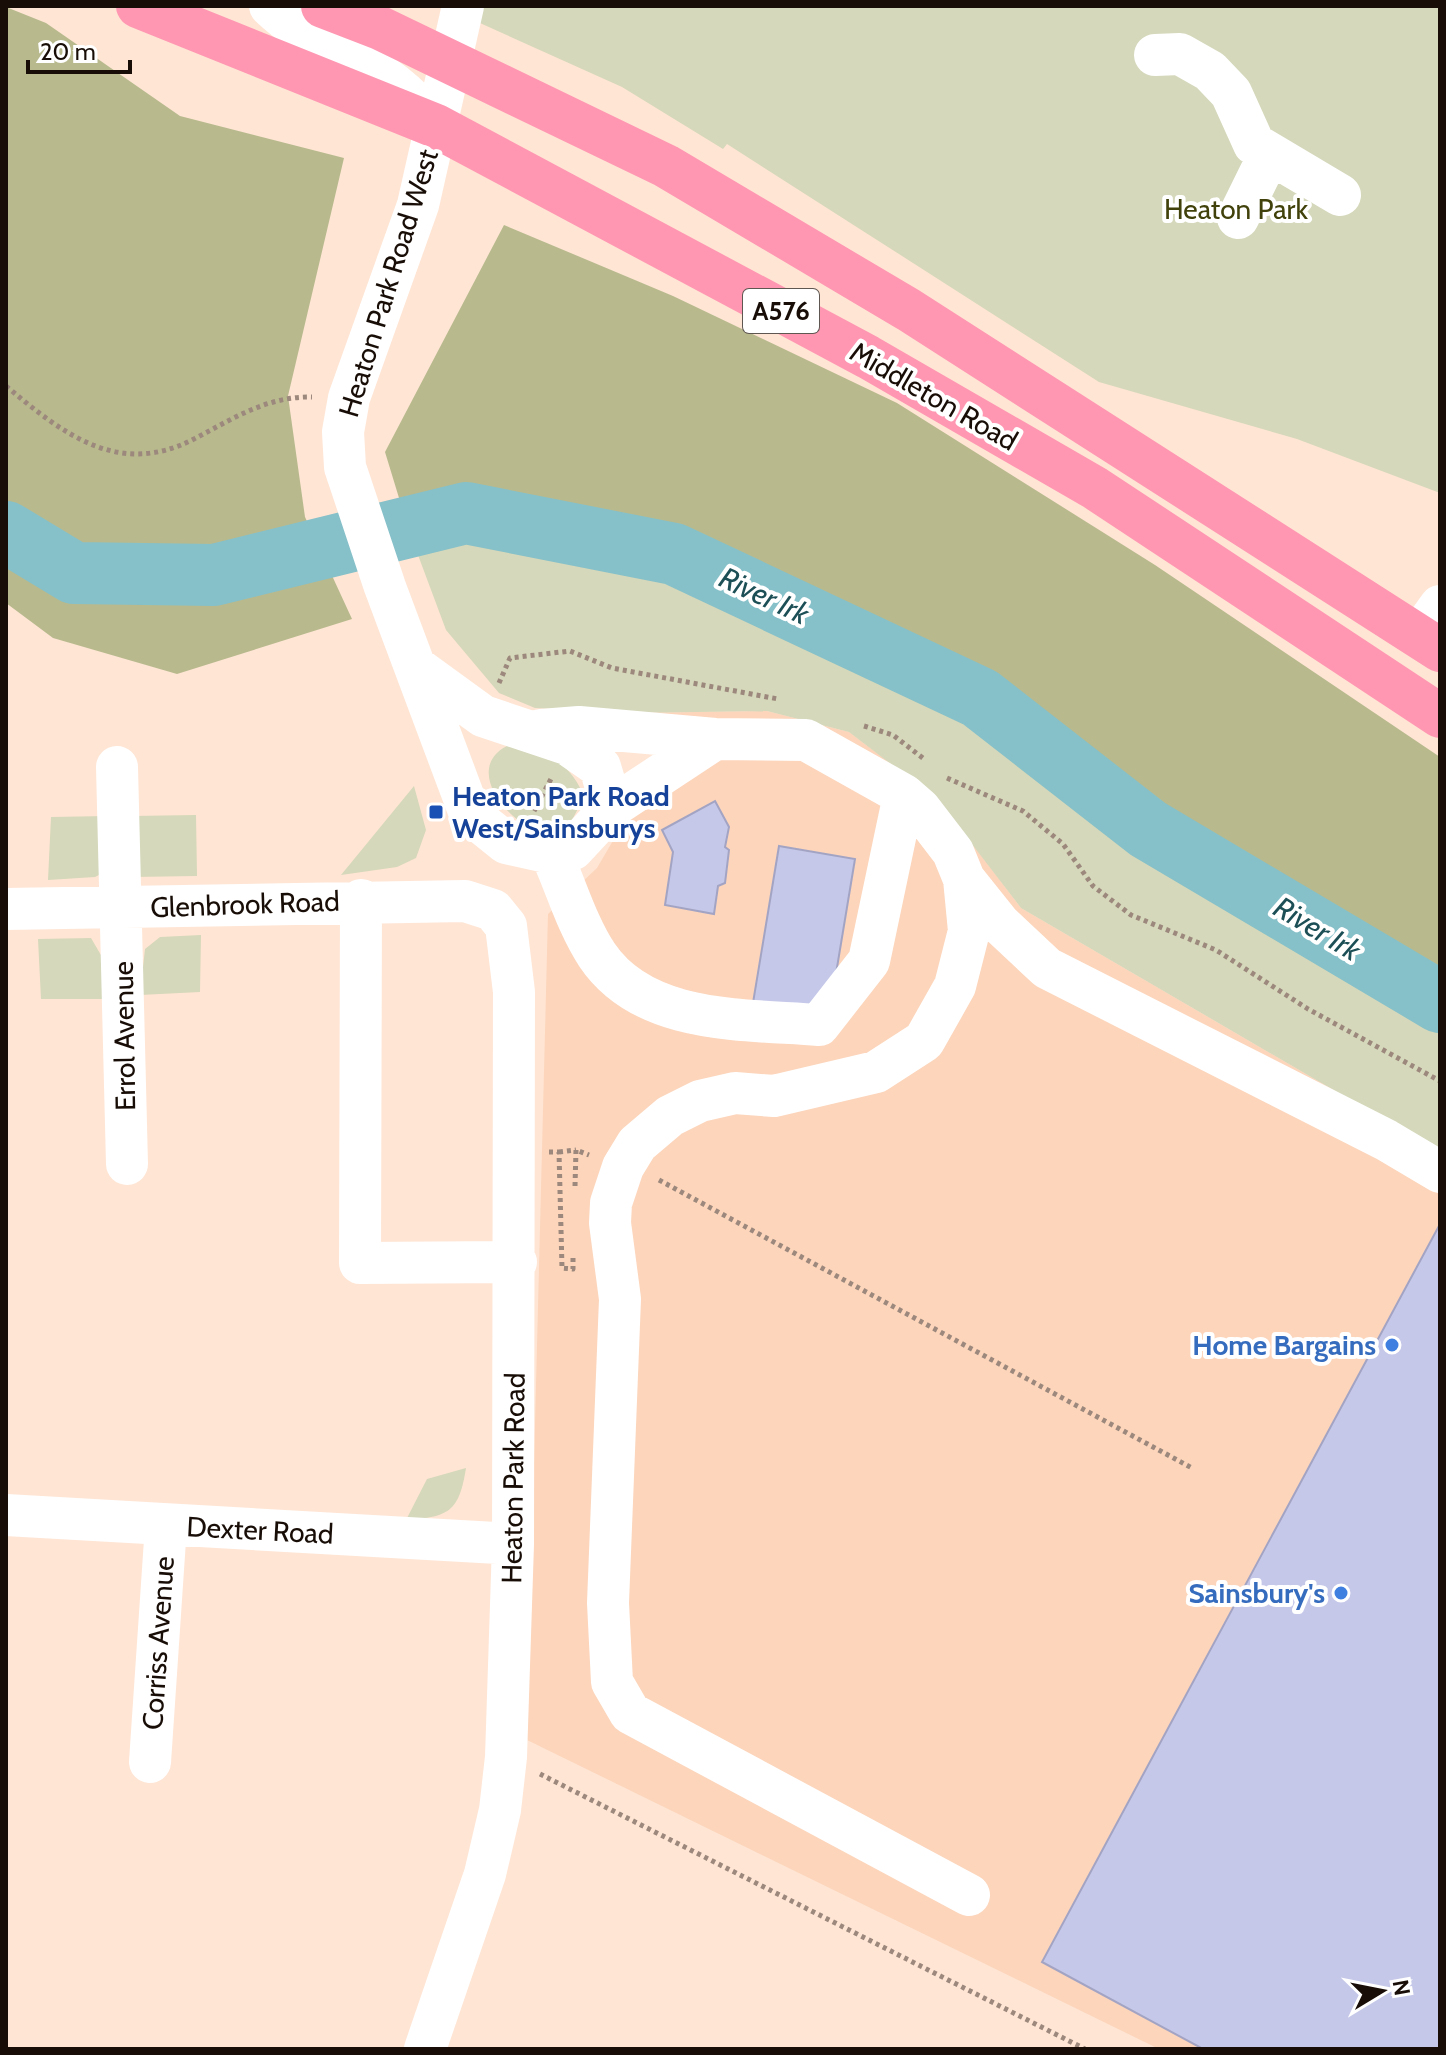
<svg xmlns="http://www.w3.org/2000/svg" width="1446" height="2055" font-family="Cabin,sans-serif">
  <rect width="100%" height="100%" fill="#ffe5d4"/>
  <path fill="#fcd5bb" d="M 767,711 L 849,732 L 938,799 L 1021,908 L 1440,1152 L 1440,2049 L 1159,2049 L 527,1740 L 548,914 L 597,868 L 662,757 L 629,713 Z"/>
  <path fill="#d5d8ba" d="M 442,6 L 1440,6 L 1440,493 L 1297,439 L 1099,382 L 727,144 L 723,149 L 622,87 Z
    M 472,540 L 676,580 L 976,720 L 1161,865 L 1440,1031 L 1440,1152 L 1021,908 L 938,800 L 849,732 L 767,711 L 629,713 L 535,708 L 499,693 L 446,630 L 418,555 Z
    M 520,741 C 548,749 574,769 584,797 L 569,826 C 562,828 553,833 545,832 C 515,832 450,761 520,741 Z
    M 414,786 L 426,830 L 416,858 L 397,867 L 341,875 Z
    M 196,815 L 197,876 L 133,877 L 132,816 Z
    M 107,816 L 107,871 L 95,877 L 48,880 L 51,817 Z
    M 201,935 L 200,992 L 140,995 L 145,949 L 160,937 Z
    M 91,938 L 105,962 L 106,999 L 41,999 L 38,939 Z
    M 466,1468 C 459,1512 449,1517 406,1520 L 427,1479 Z"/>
  <path fill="#b8ba8e" d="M 6,7 L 46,23 L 180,116 L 344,158 L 288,396 L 305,517 L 352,619 L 177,674 L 53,638 L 6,603 Z
    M 504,225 L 673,296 L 897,403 L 1155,565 L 1440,757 L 1440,969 L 1312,912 L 1071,760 L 975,678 L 782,578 L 665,538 L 487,504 L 403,511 L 385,452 Z"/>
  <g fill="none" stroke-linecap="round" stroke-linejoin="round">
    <path stroke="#86c0c9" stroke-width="62" d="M 6,532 L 74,573 L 214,575 L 466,513 L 674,554 L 980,698 L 1148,829 L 1440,1002"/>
  </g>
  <path fill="#c6c8e9" stroke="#a3a4c4" stroke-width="2" d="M 715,801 L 729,827 L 725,847 L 729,850 L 725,883 L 718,886 L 714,914 L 665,905 L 673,852 L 662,830 Z
    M 779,846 L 855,859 L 825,1040 L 749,1027 Z
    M 1440,1224 L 1440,2049 L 1203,2049 L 1042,1962 Z"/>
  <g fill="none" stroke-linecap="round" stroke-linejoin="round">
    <path stroke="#9c887c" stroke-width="5" stroke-dasharray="4 4" stroke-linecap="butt" d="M 6,386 C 63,434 118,477 192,440 C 231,420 266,396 312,397
      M 499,683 L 510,658 L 570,651 L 612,668 L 778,699
      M 864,726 L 893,735 L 924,759
      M 947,778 L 1023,811 L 1063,844 L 1093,886 L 1131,915 L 1216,950 L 1308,1009 L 1440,1081
      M 534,811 L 552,777
      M 549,1152 L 559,1152 L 562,1268 L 573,1269 L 573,1256
      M 559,1152 L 576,1150
      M 659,1180 L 1192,1468
      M 575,1186 L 576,1150 L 589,1155
      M 540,1774 L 1085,2049"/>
    <path stroke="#fff" stroke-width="42" d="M 270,6 C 302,37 329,43 365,65 C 394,81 415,101 436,126
      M 1155,55 L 1180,54 L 1210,71 L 1231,93 L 1254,144 L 1340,195
      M 1238,218 L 1269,155
      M 1419,635 L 1440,606
      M 417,668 L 483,716 L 567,744 L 600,767 L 612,807 L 573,849 L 551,853 L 506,843 L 470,814 L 385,587 L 345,467 L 343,432 L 349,398 L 418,205 L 463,6
      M 541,730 L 579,727 L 715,739 L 806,740 L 904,795 L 920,809 L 953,852 L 964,879 L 1000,924 L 1047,968 L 1386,1140 L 1440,1172
      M 117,767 L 127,1164
      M 612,807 L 715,739
      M 551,853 C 566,886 577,925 597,955 C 644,1025 744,1019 819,1025 L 869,961 L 904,795
      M 964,879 L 969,931 L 955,986 L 924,1041 L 876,1072 L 774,1096 L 735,1093 L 700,1101 L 670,1116 L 637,1144 L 623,1167 L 611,1203 L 610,1223 L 620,1299 L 608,1603 L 612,1682 L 630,1713 L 969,1895
      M 361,900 L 360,1263 L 516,1262
      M 6,909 L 465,901 L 493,910 L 506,926 L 514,992 L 513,1544 L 506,1757 L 500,1810 L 485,1874 L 425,2049
      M 6,1515 L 513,1544
      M 150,1762 L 166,1525"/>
    <path stroke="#ff97b2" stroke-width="44" d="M 138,6 L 436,126 L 868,357 L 1095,488 L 1440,716
      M 323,6 L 380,28 L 666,166 L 909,310 L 1440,650"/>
  </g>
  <rect fill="#1a4fb4" stroke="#fff" stroke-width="3" x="428" y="804" width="16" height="16" rx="4"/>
  <g fill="#3f7fe0" stroke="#fff" stroke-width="3">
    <circle cx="1392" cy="1345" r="8"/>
    <circle cx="1341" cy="1593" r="8"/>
  </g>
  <g text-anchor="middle" stroke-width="8" stroke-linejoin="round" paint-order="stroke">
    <rect fill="#fff" stroke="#5e5651" stroke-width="2" x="743" y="289" width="76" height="44" rx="6"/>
    <g font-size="26" font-weight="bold" fill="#190e07">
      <text x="781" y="320">A576</text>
    </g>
    <g font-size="28" fill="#41420b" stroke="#fff">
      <text x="1236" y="219">Heaton Park</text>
    </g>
    <g font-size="28" fill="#190e07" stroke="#fff">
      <text transform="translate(388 283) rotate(-73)" y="10">Heaton Park Road West</text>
      <text transform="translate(934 396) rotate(30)" y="10">Middleton Road</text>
      <text transform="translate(245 904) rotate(-2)" y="10">Glenbrook Road</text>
      <text transform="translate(124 1036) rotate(-91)" y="10">Errol Avenue</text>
      <text transform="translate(513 1478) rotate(-89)" y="10">Heaton Park Road</text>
      <text transform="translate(260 1530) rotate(3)" y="10">Dexter Road</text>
      <text transform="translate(158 1643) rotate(-86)" y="10">Corriss Avenue</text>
    </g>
    <g font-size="28" font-weight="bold" fill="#164399" stroke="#fff" text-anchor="start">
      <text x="452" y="806">Heaton Park Road<tspan x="452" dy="32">West/Sainsburys</tspan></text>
    </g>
    <g font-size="28" font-weight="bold" fill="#366cbe" stroke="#fff" text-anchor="end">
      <text x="1376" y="1355">Home Bargains</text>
      <text x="1325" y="1603">Sainsbury's</text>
    </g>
    <g font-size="30" font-style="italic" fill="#1c4f56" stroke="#fff">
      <text transform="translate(764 596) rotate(25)" y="10">River Irk</text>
      <text transform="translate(1317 929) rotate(31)" y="10">River Irk</text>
    </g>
  </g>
  <rect width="1446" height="2055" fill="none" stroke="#190e07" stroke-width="16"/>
  <g transform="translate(1382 1991) rotate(80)" stroke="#ffffff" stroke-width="6" paint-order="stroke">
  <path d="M0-6L14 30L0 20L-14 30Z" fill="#190e07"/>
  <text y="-12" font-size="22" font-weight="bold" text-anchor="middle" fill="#190e07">N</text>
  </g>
  <path d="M28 60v12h102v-12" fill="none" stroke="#190e07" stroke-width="4"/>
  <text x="40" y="60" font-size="24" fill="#190e07" stroke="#ffffff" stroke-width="6" paint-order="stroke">20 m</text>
</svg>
